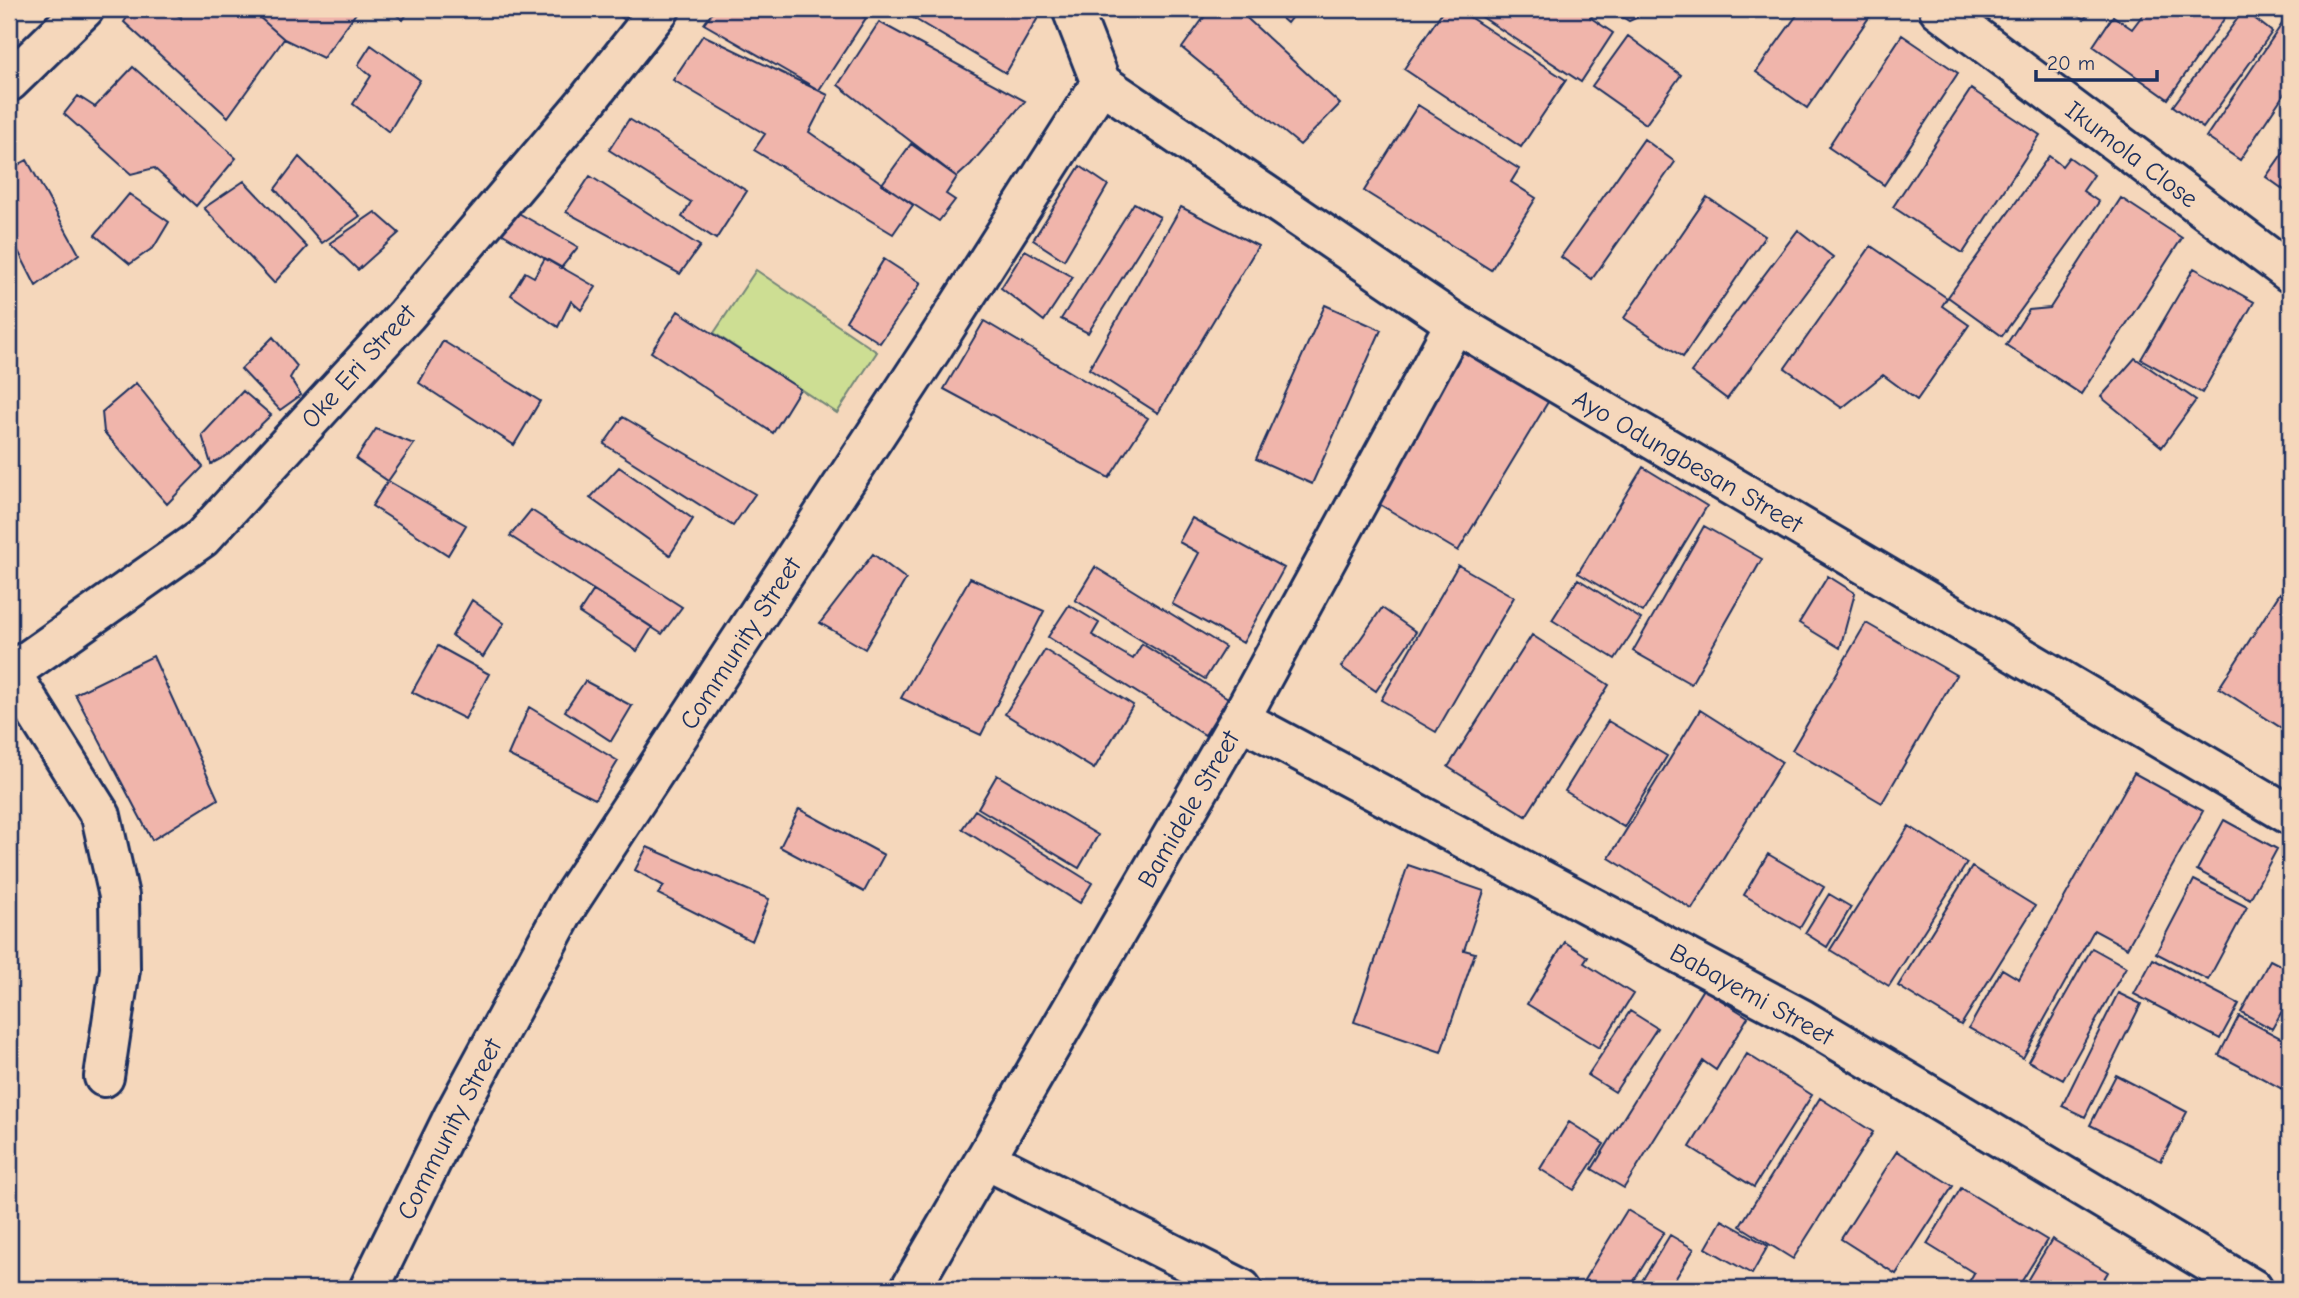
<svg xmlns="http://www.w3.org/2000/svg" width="2299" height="1298" font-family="'Comic Neue',sans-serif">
  <rect width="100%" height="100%" fill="#f5d7bb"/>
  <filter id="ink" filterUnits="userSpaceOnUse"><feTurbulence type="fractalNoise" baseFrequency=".0143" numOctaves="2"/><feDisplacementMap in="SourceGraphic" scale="14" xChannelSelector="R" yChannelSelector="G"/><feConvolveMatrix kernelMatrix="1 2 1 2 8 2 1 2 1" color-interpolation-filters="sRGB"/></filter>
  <g filter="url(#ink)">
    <path fill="#cdde93" stroke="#748678" stroke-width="2" d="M 756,270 L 877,352 L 837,413 L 714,333 Z"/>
    <path fill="#f0b5ab" stroke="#1b2f5e" stroke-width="2" d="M 133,9 L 170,9 L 181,18 L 182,9 L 250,9 L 284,39 L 228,117 L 124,22 Z
      M 250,9 L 359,9 L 323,58 L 284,39 Z
      M 389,9 L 410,9 L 403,20 Z
      M 610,9 L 637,9 L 628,22 Z
      M 715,9 L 849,9 L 866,18 L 819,90 L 704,24 Z
      M 905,9 L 1043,9 L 1006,73 L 903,12 Z
      M 1210,9 L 1237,9 L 1340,104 L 1300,145 L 1182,48 Z
      M 1271,9 L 1298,9 L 1287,23 Z
      M 1444,9 L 1457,9 L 1566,80 L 1521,147 L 1404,69 Z
      M 1475,9 L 1596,9 L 1591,18 L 1613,33 L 1581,82 L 1473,11 Z
      M 1610,9 L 1656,9 L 1629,21 Z
      M 1788,9 L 1866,9 L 1872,13 L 1807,108 L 1756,72 L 1797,15 Z
      M 2069,9 L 2092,9 L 2084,19 Z
      M 2147,9 L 2231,9 L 2168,99 L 2093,46 L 2113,16 L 2132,29 Z
      M 2244,10 L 2272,32 L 2203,128 L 2173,106 Z
      M 2290,12 L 2290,85 L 2240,160 L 2206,137 Z
      M 879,22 L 1025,101 L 971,164 L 957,177 L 838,85 Z
      M 703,35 L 828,95 L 809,132 L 913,205 L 893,234 L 754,150 L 765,134 L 673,80 Z
      M 1902,35 L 1958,73 L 1884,185 L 1828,147 Z
      M 1628,36 L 1681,75 L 1646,124 L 1592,86 Z
      M 371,45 L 420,80 L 389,132 L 353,104 L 371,76 L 358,65 Z
      M 133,67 L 236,158 L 196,206 L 154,168 L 131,174 L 64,114 L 78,96 L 95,107 Z
      M 1971,89 L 2040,135 L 1963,253 L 1893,207 Z
      M 1418,105 L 1519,169 L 1511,182 L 1536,198 L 1491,270 L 1364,191 Z
      M 629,119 L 747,191 L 716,239 L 682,217 L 691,202 L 609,150 Z
      M 1644,139 L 1675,162 L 1592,279 L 1561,257 Z
      M 2290,143 L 2290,194 L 2266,177 Z
      M 911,144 L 957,177 L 946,194 L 955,200 L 939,221 L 882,184 Z
      M 2049,156 L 2062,166 L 2069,157 L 2094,175 L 2083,191 L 2099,202 L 2002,336 L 1948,297 Z
      M 299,157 L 360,216 L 322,243 L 275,189 Z
      M 27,160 L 79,254 L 36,286 L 9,233 L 9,170 Z
      M 1080,166 L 1108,185 L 1064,260 L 1033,240 Z
      M 590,176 L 700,246 L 680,274 L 566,212 Z
      M 244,181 L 307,247 L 274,283 L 204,208 Z
      M 129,194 L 169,222 L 154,247 L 130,264 L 95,235 Z
      M 1707,197 L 1765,236 L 1683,357 L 1624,318 Z
      M 2121,198 L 2182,238 L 2081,394 L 2006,345 L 2029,310 L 2050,308 Z
      M 1134,203 L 1160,217 L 1088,333 L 1061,319 Z
      M 1181,207 L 1258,246 L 1158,413 L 1089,369 Z
      M 515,211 L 578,247 L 561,268 L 501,233 Z
      M 375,212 L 399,233 L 358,270 L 330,243 Z
      M 1798,230 L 1833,257 L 1727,399 L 1691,372 Z
      M 1871,246 L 1947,298 L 1942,306 L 1969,325 L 1917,400 L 1883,375 L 1842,408 L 1785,368 Z
      M 1025,250 L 1073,277 L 1044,321 L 1001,288 Z
      M 545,258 L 596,287 L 581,310 L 571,301 L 558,327 L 511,295 L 525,272 L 534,277 Z
      M 884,259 L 921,283 L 880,343 L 846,321 Z
      M 2194,268 L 2254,302 L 2202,393 L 2141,359 Z
      M 1325,305 L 1381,330 L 1312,484 L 1256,459 Z
      M 678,311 L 800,389 L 773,433 L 651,352 Z
      M 984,321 L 1148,418 L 1109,478 L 944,389 Z
      M 273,337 L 297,366 L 290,378 L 301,395 L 280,410 L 241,369 Z
      M 443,341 L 540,401 L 514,445 L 419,383 Z
      M 1469,341 L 1554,392 L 1458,551 L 1374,501 Z
      M 2135,358 L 2196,400 L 2162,447 L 2101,397 Z
      M 136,383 L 203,467 L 167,504 L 104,432 L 102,412 Z
      M 243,391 L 271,415 L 230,454 L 211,464 L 202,435 Z
      M 623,417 L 755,494 L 733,526 L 604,444 Z
      M 376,429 L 414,444 L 388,481 L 356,459 Z
      M 619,467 L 693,519 L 670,555 L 590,498 Z
      M 1643,467 L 1707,506 L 1643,612 L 1578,573 Z
      M 388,481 L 466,525 L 448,555 L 372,506 Z
      M 531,510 L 682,607 L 662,634 L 510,536 Z
      M 1192,518 L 1284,568 L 1243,643 L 1172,604 L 1199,553 L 1179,542 Z
      M 1704,526 L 1762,559 L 1691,684 L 1633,651 Z
      M 873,554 L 906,579 L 865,649 L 820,623 Z
      M 1458,565 L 1514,597 L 1436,732 L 1381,700 Z
      M 1095,567 L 1225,647 L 1205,679 L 1075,600 Z
      M 1828,576 L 1855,593 L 1840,648 L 1799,623 Z
      M 970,578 L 1044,611 L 981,735 L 901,698 Z
      M 1578,579 L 1641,619 L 1615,659 L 1552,620 Z
      M 594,590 L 652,627 L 637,651 L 579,613 Z
      M 2280,593 L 2290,600 L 2290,718 L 2283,729 L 2219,688 Z
      M 472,600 L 504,623 L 483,657 L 452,636 Z
      M 1069,605 L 1099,623 L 1092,635 L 1133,659 L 1142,644 L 1228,698 L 1205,735 L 1048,637 Z
      M 1382,608 L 1416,632 L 1376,691 L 1341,667 Z
      M 1866,623 L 1956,675 L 1882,803 L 1792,750 Z
      M 1532,635 L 1609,685 L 1526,816 L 1448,767 Z
      M 438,646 L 489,674 L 465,719 L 412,692 Z
      M 1045,650 L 1133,705 L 1094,769 L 1005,714 Z
      M 153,656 L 218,799 L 152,840 L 75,694 Z
      M 585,681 L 632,706 L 611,741 L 565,711 Z
      M 529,707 L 618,761 L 595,799 L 508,755 Z
      M 1700,710 L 1782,762 L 1692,909 L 1609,858 Z
      M 1608,721 L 1667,756 L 1624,827 L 1565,791 Z
      M 2134,773 L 2203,811 L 2127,948 L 2094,930 L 2023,1058 L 1969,1028 L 2002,969 L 2019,979 Z
      M 997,775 L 1098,835 L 1079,868 L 978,808 Z
      M 799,809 L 884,855 L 864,892 L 780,847 Z
      M 975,810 L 1092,883 L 1080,903 L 962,829 Z
      M 2224,820 L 2277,849 L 2250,899 L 2197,870 Z
      M 1909,826 L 1967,863 L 1889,986 L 1830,950 Z
      M 647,847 L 769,899 L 752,941 L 658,894 L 664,886 L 635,870 Z
      M 1768,854 L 1824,887 L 1800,928 L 1744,895 Z
      M 1408,865 L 1484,891 L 1464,950 L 1475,953 L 1441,1052 L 1354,1022 Z
      M 1972,867 L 2035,906 L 1961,1025 L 1898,986 Z
      M 2194,880 L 2247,907 L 2208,980 L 2156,953 Z
      M 1829,894 L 1851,907 L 1827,947 L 1805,933 Z
      M 1565,942 L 1588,957 L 1584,963 L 1633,994 L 1599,1048 L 1527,1004 Z
      M 2092,948 L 2126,967 L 2063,1080 L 2028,1061 Z
      M 2153,959 L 2239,1004 L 2220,1039 L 2134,994 Z
      M 2270,960 L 2290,970 L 2290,1007 L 2286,1004 L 2272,1029 L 2241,1012 Z
      M 1703,989 L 1748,1017 L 1716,1070 L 1703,1061 L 1624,1188 L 1592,1169 Z
      M 2118,993 L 2141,1004 L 2085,1117 L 2062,1106 Z
      M 1630,1011 L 1657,1028 L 1615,1092 L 1588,1075 Z
      M 2239,1016 L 2290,1043 L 2290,1073 L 2282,1089 L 2219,1055 Z
      M 1747,1054 L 1812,1095 L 1754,1187 L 1690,1147 Z
      M 2116,1075 L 2187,1112 L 2161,1161 L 2090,1125 Z
      M 1820,1098 L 1873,1132 L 1793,1259 L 1740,1226 Z
      M 1569,1122 L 1604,1144 L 1574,1190 L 1540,1169 Z
      M 1897,1151 L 1953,1186 L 1896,1274 L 1841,1239 Z
      M 1961,1188 L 2047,1240 L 2017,1289 L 1965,1289 L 1974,1273 L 1927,1244 Z
      M 1627,1210 L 1664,1232 L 1629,1289 L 1598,1289 L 1584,1280 Z
      M 1722,1220 L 1768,1246 L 1752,1274 L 1706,1248 Z
      M 1670,1235 L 1694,1249 L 1669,1289 L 1637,1289 Z
      M 2052,1239 L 2108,1272 L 2098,1289 L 2022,1289 Z"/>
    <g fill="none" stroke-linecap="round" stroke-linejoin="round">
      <defs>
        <path id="street" d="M 1939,9 L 2290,273
          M 9,82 L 84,9
          M 1101,83 L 1455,323 L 2290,815
          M 11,673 L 101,816 L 119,896 L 120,969 L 104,1077
          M 9,674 L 202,538 L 406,315 L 587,101 L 660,9
          M 1240,719 L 1802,1019 L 2253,1289
          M 985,1159 L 1242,1289
          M 369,1289 L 453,1117 L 568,904 L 933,347 L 1101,83 L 1072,9
          M 910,1289 L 1240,719 L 1455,323"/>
      </defs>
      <use href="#street" stroke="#1b2f5e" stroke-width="44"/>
      <use href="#street" stroke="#f5d7bb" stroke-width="38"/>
    </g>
  </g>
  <g text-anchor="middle" stroke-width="7" stroke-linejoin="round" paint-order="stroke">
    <g font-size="26" fill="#1b2f5e" stroke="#f5d7bb">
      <text transform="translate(2132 154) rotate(37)" y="9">Ikumola Close</text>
      <text transform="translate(358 366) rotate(-48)" y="9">Oke Eri Street</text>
      <text transform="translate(1688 461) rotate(30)" y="9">Ayo Odungbesan Street</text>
      <text transform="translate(740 643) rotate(-57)" y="9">Community Street</text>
      <text transform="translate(1188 809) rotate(-60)" y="9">Bamidele Street</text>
      <text transform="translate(1752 994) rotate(29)" y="9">Babayemi Street</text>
      <text transform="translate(449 1129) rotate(-63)" y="9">Community Street</text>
    </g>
  </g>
  <rect width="2299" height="1298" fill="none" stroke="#f5d7bb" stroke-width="35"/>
  <rect x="18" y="18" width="2264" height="1263" fill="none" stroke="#1b2f5e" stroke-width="2.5" filter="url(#ink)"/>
  <path d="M2036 70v10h121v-10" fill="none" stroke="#1b2f5e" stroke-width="3.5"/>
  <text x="2047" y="70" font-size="21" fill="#1b2f5e" stroke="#f5d7bb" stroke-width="5" paint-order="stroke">20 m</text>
</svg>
